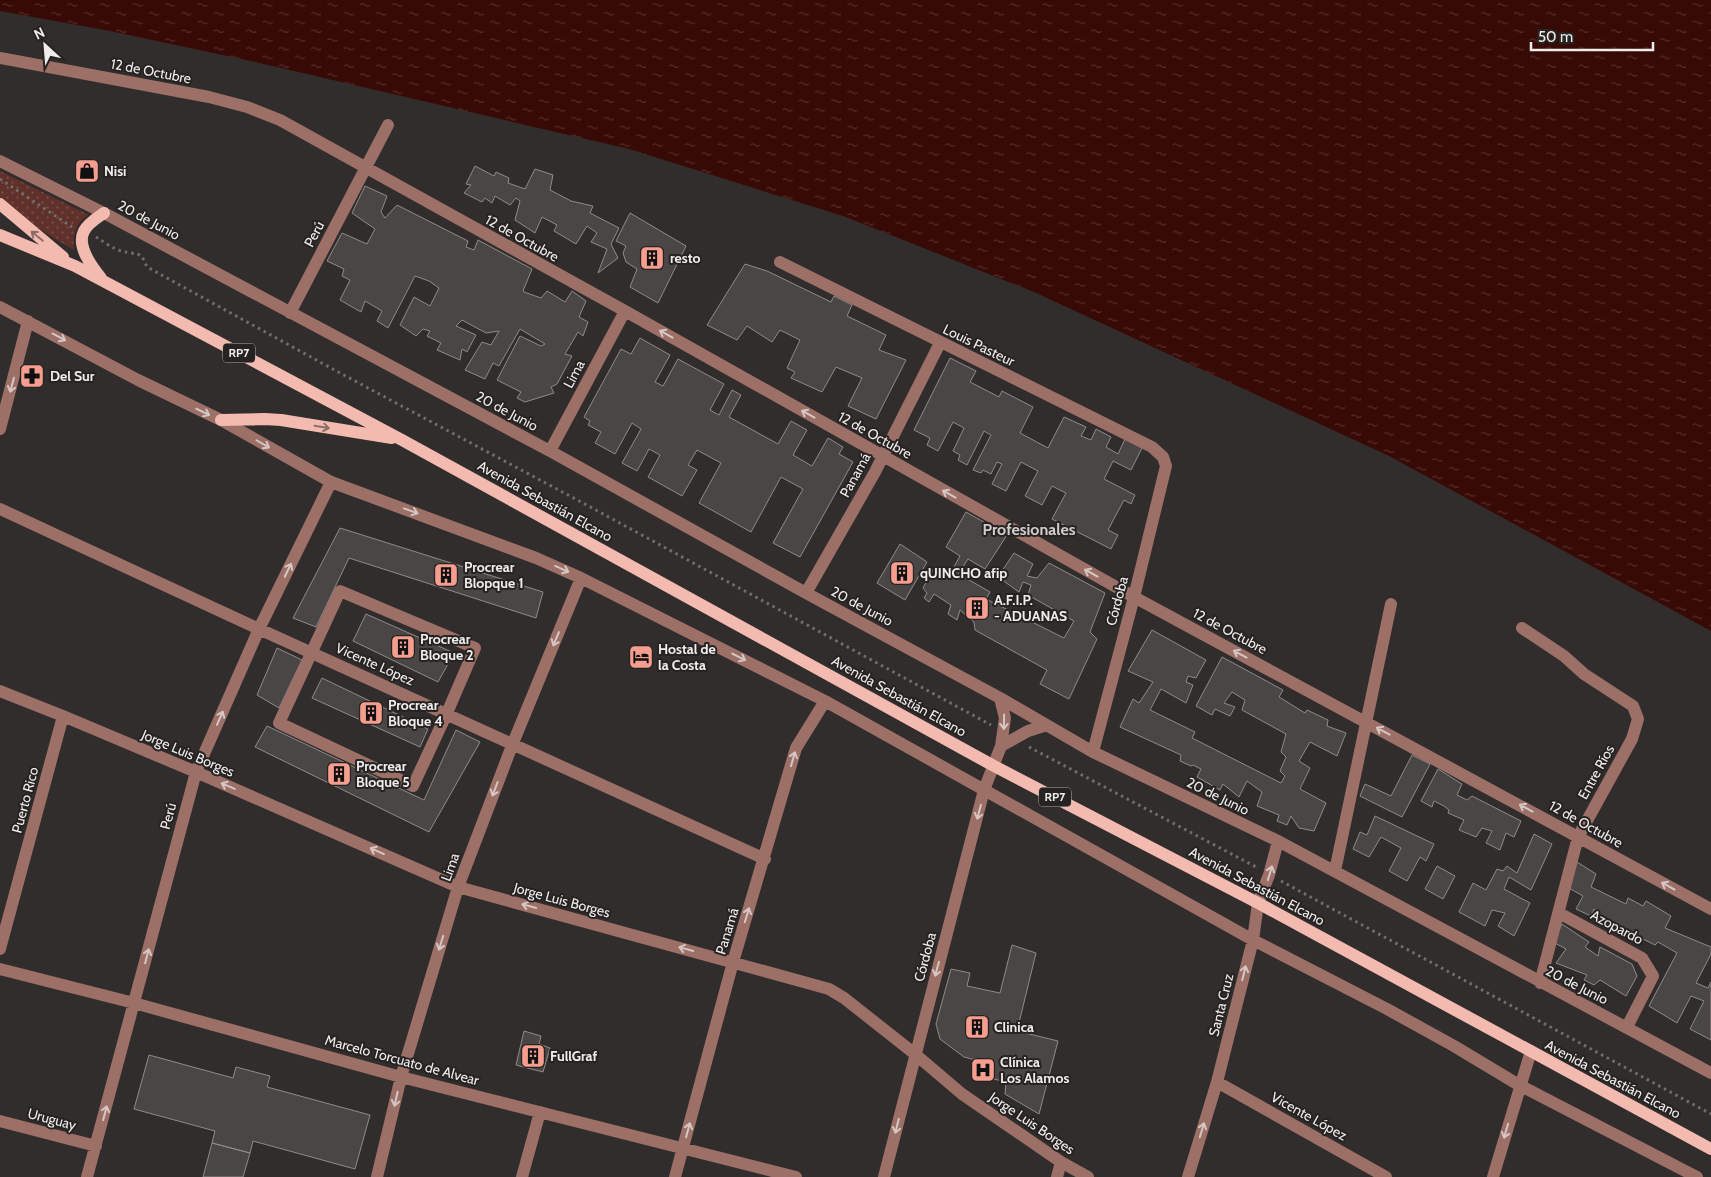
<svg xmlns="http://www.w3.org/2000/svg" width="1711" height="1177" font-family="Cabin,sans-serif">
  <defs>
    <pattern id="green-dots" width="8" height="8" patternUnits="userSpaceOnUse" patternTransform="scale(1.25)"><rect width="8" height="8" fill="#5f312a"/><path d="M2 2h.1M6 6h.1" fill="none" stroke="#764f49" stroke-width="1.8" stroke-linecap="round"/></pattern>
    <pattern id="water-ripples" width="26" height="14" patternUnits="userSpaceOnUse" patternTransform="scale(1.25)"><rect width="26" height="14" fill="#380a06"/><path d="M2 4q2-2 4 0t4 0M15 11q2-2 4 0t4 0" fill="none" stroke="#552e2a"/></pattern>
  </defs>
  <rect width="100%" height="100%" fill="#302d2c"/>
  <path fill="url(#green-dots)" d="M 0,171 L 89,215 C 75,223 73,234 74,250 C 47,235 23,218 0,198 Z"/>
  <path fill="url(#water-ripples)" d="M 0,0 L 1711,0 L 1711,631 L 1389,456 L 1034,292 L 843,216 L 629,149 L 246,60 L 110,31 L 0,11 Z"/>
  <path fill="#4a4645" stroke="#908b8b" d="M 475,166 L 494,176 L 496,172 L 509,178 L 508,183 L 525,189 L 535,169 L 553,175 L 550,190 L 571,201 L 593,206 L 590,213 L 619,228 L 611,244 L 618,258 L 598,273 L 607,249 L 591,242 L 597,233 L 587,226 L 576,244 L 554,231 L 557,225 L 542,217 L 535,233 L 515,220 L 520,201 L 516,198 L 510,205 L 495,196 L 492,203 L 485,198 L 482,202 L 464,193 L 471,185 L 466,184 Z
    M 365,186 L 387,196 L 381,212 L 385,218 L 397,205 L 468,241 L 466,247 L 474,250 L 478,240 L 532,269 L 523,291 L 524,292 L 541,298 L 547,291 L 565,302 L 572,291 L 586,301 L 579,317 L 588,322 L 583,336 L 578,332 L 565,354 L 572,356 L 557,384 L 551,387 L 554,393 L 525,402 L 517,398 L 521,392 L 497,380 L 520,336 L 541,346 L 545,344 L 520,329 L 499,366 L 493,363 L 485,379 L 465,370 L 482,342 L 491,345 L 499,331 L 486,333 L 462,320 L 456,326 L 476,335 L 467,352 L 462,349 L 460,360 L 437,350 L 441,343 L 427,336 L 430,331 L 423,329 L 416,336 L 400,325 L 414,297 L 430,306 L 439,288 L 429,281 L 415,276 L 388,328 L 377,321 L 382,311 L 365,301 L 361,312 L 340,300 L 350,280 L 342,276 L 344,269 L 327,261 L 342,233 L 367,244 L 375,229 L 352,213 Z
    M 630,213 L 686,246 L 658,303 L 630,287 L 637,269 L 626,262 L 623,253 L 626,246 L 616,241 Z
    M 745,264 L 767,271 L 831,302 L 834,296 L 852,305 L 847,316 L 886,335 L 879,350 L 906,360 L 876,419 L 848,406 L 862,378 L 836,367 L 822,392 L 791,378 L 795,372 L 787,368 L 800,340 L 780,330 L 772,342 L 747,326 L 737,340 L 707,325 Z
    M 640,338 L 670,355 L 655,382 L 663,386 L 678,359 L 724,384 L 710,410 L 719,415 L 732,390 L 741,395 L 729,417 L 778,444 L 791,421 L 807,430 L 793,455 L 812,466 L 828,438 L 843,447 L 839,454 L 853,462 L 800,557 L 773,543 L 803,489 L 781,477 L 751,532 L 699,503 L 721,463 L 697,450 L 688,465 L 697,470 L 682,496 L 648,477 L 660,455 L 649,449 L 637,471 L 622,463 L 641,429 L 632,423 L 615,454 L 595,443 L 601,432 L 588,425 L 590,421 L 584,417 L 621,349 L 631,354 Z
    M 950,358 L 976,371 L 970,382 L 999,397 L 1002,391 L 1033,407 L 1020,433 L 1048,448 L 1064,417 L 1086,427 L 1081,436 L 1091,440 L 1096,429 L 1111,437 L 1106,447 L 1118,454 L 1125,439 L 1142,448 L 1131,470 L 1113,461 L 1104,479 L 1135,495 L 1131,504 L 1124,500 L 1108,530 L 1118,535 L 1111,549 L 1052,519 L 1066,493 L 1052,486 L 1042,505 L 1025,496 L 1038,471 L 1021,462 L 1006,491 L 992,484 L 1002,464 L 997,462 L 991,474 L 983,470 L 981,473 L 973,470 L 991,435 L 984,431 L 967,465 L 958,460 L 960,455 L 953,451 L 964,428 L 953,422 L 938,451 L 927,445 L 930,438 L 914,430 Z
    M 966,512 L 1007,535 L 985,569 L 968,559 L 957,576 L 964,577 L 990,592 L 986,599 L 1064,638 L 1074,621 L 1028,595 L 1031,585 L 1023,582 L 1019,592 L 998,577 L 1014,553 L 1033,564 L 1027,576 L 1037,578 L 1049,563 L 1105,593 L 1090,632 L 1097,639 L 1069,699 L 1040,684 L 1047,670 L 975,630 L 974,622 L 960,610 L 957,620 L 948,614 L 951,605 L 934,594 L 929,602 L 924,598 L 927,593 L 923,588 L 935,566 L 950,574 L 960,556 L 946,547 Z
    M 340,528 L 543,592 L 536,618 L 349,558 L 316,627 L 293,618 Z
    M 900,544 L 927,562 L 905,600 L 877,583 Z
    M 366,614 L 454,653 L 438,682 L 353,641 Z
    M 1152,630 L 1206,660 L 1196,678 L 1188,676 L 1186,682 L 1193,685 L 1186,703 L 1161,689 L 1150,710 L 1195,732 L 1192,738 L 1281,783 L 1285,776 L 1280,771 L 1286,757 L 1281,752 L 1286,734 L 1242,710 L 1245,700 L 1232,692 L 1224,703 L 1235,707 L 1230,716 L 1215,709 L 1212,715 L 1196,706 L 1222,657 L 1283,690 L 1279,697 L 1305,713 L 1307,710 L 1328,720 L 1327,726 L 1346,733 L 1337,756 L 1310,742 L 1299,761 L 1310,768 L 1300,789 L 1326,803 L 1314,831 L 1299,828 L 1291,816 L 1287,825 L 1277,821 L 1279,815 L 1257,806 L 1262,792 L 1247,781 L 1239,797 L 1223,784 L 1220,790 L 1197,777 L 1201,769 L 1193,765 L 1191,766 L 1180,761 L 1181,755 L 1120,727 L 1133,699 L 1139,703 L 1153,682 L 1128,671 Z
    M 277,648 L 302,660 L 279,708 L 257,695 Z
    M 322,678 L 428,729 L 420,747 L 312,698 Z
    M 267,726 L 424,800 L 456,730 L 480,742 L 429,832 L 255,747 Z
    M 1412,755 L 1430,764 L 1402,817 L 1360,796 L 1365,784 L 1391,796 Z
    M 1438,769 L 1462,784 L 1457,795 L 1467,800 L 1472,796 L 1521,821 L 1514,837 L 1506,833 L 1500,850 L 1486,843 L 1492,831 L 1482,828 L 1476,837 L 1459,830 L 1464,820 L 1448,813 L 1449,810 L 1444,806 L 1434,801 L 1432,807 L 1421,801 Z
    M 1375,816 L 1434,844 L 1426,861 L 1420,857 L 1407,881 L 1389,871 L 1401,848 L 1381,837 L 1369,857 L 1353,849 L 1360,832 L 1367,835 Z
    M 1534,834 L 1552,844 L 1531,890 L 1509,877 L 1504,889 L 1530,903 L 1514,936 L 1498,926 L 1505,913 L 1492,910 L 1485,926 L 1459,912 L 1473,883 L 1486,890 L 1497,869 L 1503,871 L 1507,866 L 1517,873 Z
    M 1577,862 L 1596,874 L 1591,887 L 1626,904 L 1628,898 L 1643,906 L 1646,901 L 1671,916 L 1665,928 L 1711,947 L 1711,954 L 1696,983 L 1708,988 L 1711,982 L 1711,1040 L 1690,1029 L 1704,1001 L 1691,996 L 1677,1023 L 1649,1006 L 1677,953 L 1658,942 L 1655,945 L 1643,939 L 1639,944 L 1595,921 L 1599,913 L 1594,909 L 1591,916 L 1576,909 L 1583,896 L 1567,887 Z
    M 1437,866 L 1455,876 L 1443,899 L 1425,889 Z
    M 1562,924 L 1589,942 L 1585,947 L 1598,956 L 1600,947 L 1632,964 L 1637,976 L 1626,996 L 1600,980 L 1594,985 L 1584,980 L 1587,975 L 1556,963 L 1566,949 L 1553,942 Z
    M 1012,945 L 1036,953 L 1017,1031 L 1058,1041 L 1039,1114 L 1005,1094 L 1006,1082 L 978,1075 L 983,1062 L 964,1057 L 940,1039 L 936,1024 L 951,969 L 970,973 L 967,986 L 1000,993 Z
    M 524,1031 L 541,1036 L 539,1044 L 550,1048 L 543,1072 L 516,1065 Z
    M 149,1055 L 233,1078 L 236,1067 L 270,1076 L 267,1087 L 370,1115 L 355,1169 L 253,1141 L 250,1153 L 212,1143 L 215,1131 L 134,1109 Z
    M 212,1143 L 250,1153 L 243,1177 L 203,1177 Z"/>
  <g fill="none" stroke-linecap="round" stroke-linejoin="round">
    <path stroke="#716e6d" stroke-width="3" stroke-dasharray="2.5 4" stroke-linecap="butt" d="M 0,179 L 72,227
      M 96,237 C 104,242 113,249 122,251 C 137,256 140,249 147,267 L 340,373 L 583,503 L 991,725
      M 1029,747 L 1258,868
      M 1281,881 L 1711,1114"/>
    <path stroke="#9c6f67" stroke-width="12" d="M 0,58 L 209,97 L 247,107 L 280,120 L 625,311 L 1134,597 L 1711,909
      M 0,161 L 104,213 L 550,451 L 806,593 L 1000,698 L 1093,752 L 1278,841 L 1711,1073
      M 780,262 L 1152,447 L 1163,457 L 1166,466 L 1134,597 L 1093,752
      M 0,307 L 138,380 L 221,420 L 331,482 L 536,558 L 581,578 L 825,701 L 1253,940 L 1387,1009 L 1454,1046 L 1519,1085 L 1697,1177
      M 290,313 L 388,125
      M 0,429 L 28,321
      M 550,451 L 625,311
      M 0,509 L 259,629 L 765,859
      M 340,591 L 475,648 L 447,713 L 413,786 L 279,723 Z
      M 806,593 L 875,472 L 940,343
      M 1522,628 L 1564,656 L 1584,674 L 1633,706 L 1638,719 L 1632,739 L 1578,837 L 1540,983
      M 0,691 L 63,716 L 196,772 L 458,887 L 829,989 L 844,998 L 915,1054 L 962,1094 L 1061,1162 L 1088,1177
      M 1000,698 L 1005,718 L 1001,746
      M 1335,871 L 1391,604
      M 1559,913 L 1642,958 L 1653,976 L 1627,1027
      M 0,949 L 63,716
      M 0,969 L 134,1003 L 401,1077 L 796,1177
      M 1217,1082 L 1386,1177
      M 0,1121 L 96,1146
      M 87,1177 L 196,772 L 259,629 L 331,482
      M 377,1177 L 401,1077 L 458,887 L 513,743 L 581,578
      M 522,1177 L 540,1112
      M 675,1177 L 733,962 L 796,748 L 825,701
      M 884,1177 L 984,790 L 1001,746 L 1028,731 L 1047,725
      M 1057,1177 L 1061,1162
      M 1188,1177 L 1217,1082 L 1253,940 L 1258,903 L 1269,875 L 1278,841
      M 1493,1177 L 1531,1051"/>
    <path stroke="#f3bab0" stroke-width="12" d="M 0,204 L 63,257
      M 0,235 L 75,266 L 402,440 L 994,766 L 1258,903 L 1711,1149
      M 101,278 C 92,267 76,246 84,231 C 88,223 97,218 104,213
      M 221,420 L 265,419 L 281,420 L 392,438"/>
  </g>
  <defs><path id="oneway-shaft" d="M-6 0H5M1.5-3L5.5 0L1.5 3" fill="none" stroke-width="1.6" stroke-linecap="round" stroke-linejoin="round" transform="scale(1.25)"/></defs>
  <g stroke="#8c6e69">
    <use href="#oneway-shaft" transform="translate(37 236) rotate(-141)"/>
    <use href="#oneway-shaft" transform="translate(322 427) rotate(9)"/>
  </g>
  <g stroke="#d6c7c4">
    <use href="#oneway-shaft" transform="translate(666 334) rotate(-151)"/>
    <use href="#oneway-shaft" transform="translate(59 337) rotate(28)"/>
    <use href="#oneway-shaft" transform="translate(12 385) rotate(105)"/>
    <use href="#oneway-shaft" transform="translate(203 412) rotate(26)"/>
    <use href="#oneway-shaft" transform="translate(808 414) rotate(-151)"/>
    <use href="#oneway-shaft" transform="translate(263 444) rotate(30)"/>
    <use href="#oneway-shaft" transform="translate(949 494) rotate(-151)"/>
    <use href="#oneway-shaft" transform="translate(411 511) rotate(20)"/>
    <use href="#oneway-shaft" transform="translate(562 569) rotate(24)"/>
    <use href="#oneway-shaft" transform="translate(288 570) rotate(-64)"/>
    <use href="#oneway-shaft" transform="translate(1091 573) rotate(-151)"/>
    <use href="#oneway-shaft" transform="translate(556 639) rotate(113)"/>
    <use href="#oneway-shaft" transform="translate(1240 654) rotate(-152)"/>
    <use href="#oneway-shaft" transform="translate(739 657) rotate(27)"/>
    <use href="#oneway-shaft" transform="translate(220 718) rotate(-66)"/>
    <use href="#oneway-shaft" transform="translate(1004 722) rotate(91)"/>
    <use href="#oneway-shaft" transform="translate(1383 731) rotate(-152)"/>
    <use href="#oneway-shaft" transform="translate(793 759) rotate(-74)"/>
    <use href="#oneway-shaft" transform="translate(228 786) rotate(-157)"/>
    <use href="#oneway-shaft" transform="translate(495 789) rotate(111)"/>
    <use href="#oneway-shaft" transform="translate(1526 808) rotate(-152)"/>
    <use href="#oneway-shaft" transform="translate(979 812) rotate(105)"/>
    <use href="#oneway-shaft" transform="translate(377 851) rotate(-156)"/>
    <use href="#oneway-shaft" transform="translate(1270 873) rotate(-73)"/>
    <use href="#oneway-shaft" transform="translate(1668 886) rotate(-151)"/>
    <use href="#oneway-shaft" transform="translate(529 906) rotate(-165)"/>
    <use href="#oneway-shaft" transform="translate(747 915) rotate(-73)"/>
    <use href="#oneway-shaft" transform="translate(441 943) rotate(107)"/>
    <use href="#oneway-shaft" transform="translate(686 949) rotate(-165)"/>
    <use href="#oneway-shaft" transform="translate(147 956) rotate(-75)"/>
    <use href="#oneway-shaft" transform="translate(937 969) rotate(105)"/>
    <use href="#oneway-shaft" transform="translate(1244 973) rotate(-76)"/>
    <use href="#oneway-shaft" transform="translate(396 1099) rotate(103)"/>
    <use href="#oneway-shaft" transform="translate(105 1113) rotate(-75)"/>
    <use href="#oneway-shaft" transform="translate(897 1126) rotate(104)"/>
    <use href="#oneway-shaft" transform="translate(688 1130) rotate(-75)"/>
    <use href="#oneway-shaft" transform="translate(1202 1130) rotate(-73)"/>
    <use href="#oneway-shaft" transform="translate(1506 1131) rotate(106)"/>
  </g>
  <defs>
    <symbol id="shop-square" viewBox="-11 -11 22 22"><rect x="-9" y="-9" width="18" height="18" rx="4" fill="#f59d8e" stroke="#262322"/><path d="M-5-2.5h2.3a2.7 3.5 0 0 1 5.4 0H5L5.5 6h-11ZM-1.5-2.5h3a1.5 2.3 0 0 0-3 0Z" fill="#111"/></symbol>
    <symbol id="building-square" viewBox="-11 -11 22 22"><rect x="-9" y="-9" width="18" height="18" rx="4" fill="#f59d8e" stroke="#262322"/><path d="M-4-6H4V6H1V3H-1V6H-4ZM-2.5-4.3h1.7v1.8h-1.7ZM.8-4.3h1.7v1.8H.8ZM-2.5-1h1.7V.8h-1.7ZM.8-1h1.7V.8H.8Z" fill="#111"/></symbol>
    <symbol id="pharmacy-square" viewBox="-11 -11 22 22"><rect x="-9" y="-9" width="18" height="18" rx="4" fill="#f59d8e" stroke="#262322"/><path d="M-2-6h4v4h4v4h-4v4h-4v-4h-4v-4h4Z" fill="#111"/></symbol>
    <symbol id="hotel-square" viewBox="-11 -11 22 22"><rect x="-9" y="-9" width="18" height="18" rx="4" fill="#f59d8e" stroke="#262322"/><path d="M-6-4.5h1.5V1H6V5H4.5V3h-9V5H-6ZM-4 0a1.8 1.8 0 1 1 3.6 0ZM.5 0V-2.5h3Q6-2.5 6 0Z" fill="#111"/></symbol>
    <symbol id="hospital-square" viewBox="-11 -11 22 22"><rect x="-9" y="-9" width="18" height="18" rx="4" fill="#f59d8e" stroke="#262322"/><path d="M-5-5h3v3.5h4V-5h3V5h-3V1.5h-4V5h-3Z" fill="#111"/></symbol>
  </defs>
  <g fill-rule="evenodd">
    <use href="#shop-square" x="73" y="157" width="28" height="28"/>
    <use href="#building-square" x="638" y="244" width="28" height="28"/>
    <use href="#pharmacy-square" x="18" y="362" width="28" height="28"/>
    <use href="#building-square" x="888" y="559" width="28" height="28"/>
    <use href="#building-square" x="432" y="561" width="28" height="28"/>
    <use href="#building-square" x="963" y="594" width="28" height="28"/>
    <use href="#building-square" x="389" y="633" width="28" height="28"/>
    <use href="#hotel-square" x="627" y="643" width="28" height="28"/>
    <use href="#building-square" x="357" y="699" width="28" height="28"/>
    <use href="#building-square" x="325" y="760" width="28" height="28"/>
    <use href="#building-square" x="963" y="1013" width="28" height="28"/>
    <use href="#building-square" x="519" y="1042" width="28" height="28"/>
    <use href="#hospital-square" x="969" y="1056" width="28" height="28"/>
  </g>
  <g text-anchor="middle" stroke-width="4" stroke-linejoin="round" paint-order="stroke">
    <g fill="#262322" stroke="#b3b0af" stroke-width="1">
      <rect x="223" y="343.5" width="32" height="19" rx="4"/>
      <rect x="1039" y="787.5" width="32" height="19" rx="4"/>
    </g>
    <g font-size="12" font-weight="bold" fill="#efedec">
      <text x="239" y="357">RP7</text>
      <text x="1055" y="801">RP7</text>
    </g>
    <g font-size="14" fill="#efedec" stroke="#262322">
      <text transform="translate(151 71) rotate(11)" y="5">12 de Octubre</text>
      <text transform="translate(149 220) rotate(28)" y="5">20 de Junio</text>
      <text transform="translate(314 234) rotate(-62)" y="5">Perú</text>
      <text transform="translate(522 238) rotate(29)" y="5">12 de Octubre</text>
      <text transform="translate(979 345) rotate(26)" y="5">Louis Pasteur</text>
      <text transform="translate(574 374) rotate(-62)" y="5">Lima</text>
      <text transform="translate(507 411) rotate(28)" y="5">20 de Junio</text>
      <text transform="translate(875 435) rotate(29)" y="5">12 de Octubre</text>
      <text transform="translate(855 475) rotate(-61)" y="5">Panamá</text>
      <text transform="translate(545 501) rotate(29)" y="5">Avenida Sebastián Elcano</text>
      <text transform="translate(1117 601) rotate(-75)" y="5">Córdoba</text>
      <text transform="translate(862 606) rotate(28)" y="5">20 de Junio</text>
      <text transform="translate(1230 631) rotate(28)" y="5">12 de Octubre</text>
      <text transform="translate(375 664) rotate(24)" y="5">Vicente López</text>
      <text transform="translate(899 696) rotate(29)" y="5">Avenida Sebastián Elcano</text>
      <text transform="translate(188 753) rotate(23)" y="5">Jorge Luis Borges</text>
      <text transform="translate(1596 772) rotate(-61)" y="5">Entre Ríos</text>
      <text transform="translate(1218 796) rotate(26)" y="5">20 de Junio</text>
      <text transform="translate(25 800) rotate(-75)" y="5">Puerto Rico</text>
      <text transform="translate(168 816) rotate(-75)" y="5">Perú</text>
      <text transform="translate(1586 824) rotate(29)" y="5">12 de Octubre</text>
      <text transform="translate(450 867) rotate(-70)" y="5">Lima</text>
      <text transform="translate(1257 886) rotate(28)" y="5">Avenida Sebastián Elcano</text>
      <text transform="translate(562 900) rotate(15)" y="5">Jorge Luis Borges</text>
      <text transform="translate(1617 927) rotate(28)" y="5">Azopardo</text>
      <text transform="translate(727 931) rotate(-73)" y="5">Panamá</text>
      <text transform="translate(925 957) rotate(-75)" y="5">Córdoba</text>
      <text transform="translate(1577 985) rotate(27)" y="5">20 de Junio</text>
      <text transform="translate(1221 1005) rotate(-76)" y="5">Santa Cruz</text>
      <text transform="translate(402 1060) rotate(15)" y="5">Marcelo Torcuato de Alvear</text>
      <text transform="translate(1613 1079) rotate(28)" y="5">Avenida Sebastián Elcano</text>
      <text transform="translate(1309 1116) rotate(29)" y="5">Vicente López</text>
      <text transform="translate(52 1119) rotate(15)" y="5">Uruguay</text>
      <text transform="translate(1032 1123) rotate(34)" y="5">Jorge Luis Borges</text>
    </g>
    <g font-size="14" font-weight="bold" fill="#efedec" stroke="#262322" text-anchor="start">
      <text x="104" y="176">Nisi</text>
      <text x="670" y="263">resto</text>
      <text x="50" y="381">Del Sur</text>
      <text x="464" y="572">Procrear<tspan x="464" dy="16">Blopque 1</tspan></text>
      <text x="920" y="578">qUINCHO afip</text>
      <text x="994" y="605">A.F.I.P.<tspan x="994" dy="16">- ADUANAS</tspan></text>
      <text x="420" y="644">Procrear<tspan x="420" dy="16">Bloque 2</tspan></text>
      <text x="658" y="654">Hostal de<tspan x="658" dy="16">la Costa</tspan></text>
      <text x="388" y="710">Procrear<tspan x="388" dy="16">Bloque 4</tspan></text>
      <text x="356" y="771">Procrear<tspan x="356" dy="16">Bloque 5</tspan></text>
      <text x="994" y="1032">Clinica</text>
      <text x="550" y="1061">FullGraf</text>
      <text x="1000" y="1067">Clínica<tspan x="1000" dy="16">Los Alamos</tspan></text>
    </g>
    <g font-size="16" font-weight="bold" fill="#d1cdcc" stroke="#262322">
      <text x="1029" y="535">Profesionales</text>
    </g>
  </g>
  <g transform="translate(45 45) rotate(334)" stroke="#262322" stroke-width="4" paint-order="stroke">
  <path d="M0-4L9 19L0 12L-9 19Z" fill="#efedec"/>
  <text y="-8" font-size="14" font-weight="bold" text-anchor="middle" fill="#efedec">N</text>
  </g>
  <path d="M1531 42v8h122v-8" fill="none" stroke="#efedec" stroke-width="2.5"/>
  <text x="1538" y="42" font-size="15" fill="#efedec" stroke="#262322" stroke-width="4" paint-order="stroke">50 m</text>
</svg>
